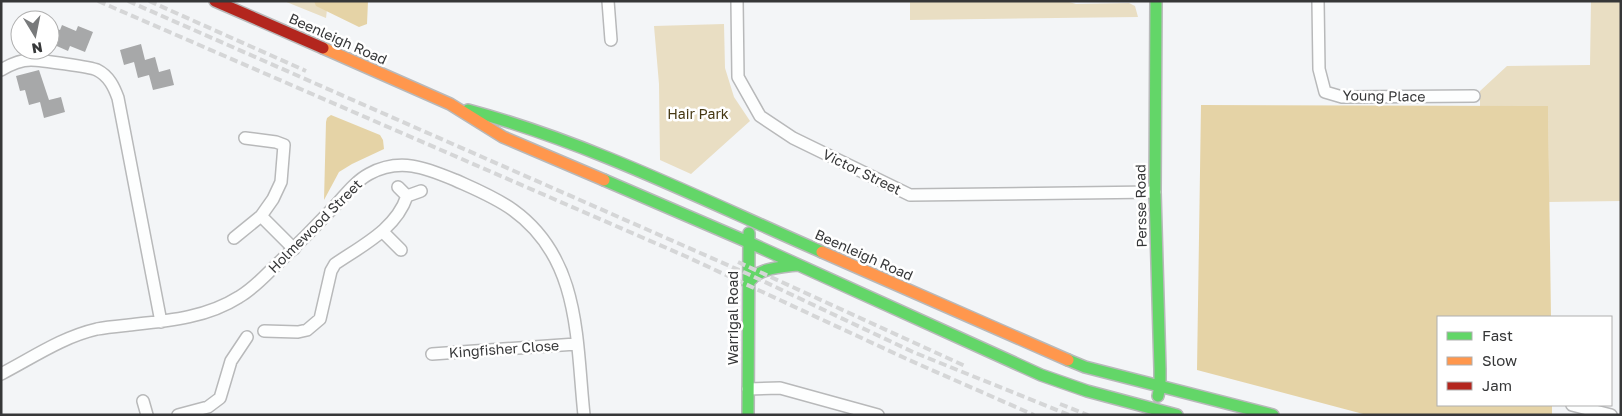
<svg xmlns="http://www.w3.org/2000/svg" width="1622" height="416" font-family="'Golos Text',sans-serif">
  <rect width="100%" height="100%" fill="#f3f5f7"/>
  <path fill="#e9dec3" d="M 284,1 L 328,1 L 326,18 Z
    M 910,1 L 1066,1 L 1076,4 L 1129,3 L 1135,6 L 1138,17 L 910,20 Z
    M 1591,1 L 1621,1 L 1621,201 L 1549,202 L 1548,106 L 1480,106 L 1480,91 L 1507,66 L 1590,65 Z
    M 724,24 L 725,68 L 734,97 L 750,121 L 691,174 L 660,160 L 659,84 L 654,26 Z"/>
  <path fill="#e5d3a6" d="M 314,1 L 368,1 L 367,24 L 359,27 L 316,6 Z
    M 1201,105 L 1548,106 L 1551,317 L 1438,317 L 1438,405 L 1552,405 L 1552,415 L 1367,415 L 1197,370 Z
    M 331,115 L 380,135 L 383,140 L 384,149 L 352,164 L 339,172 L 324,200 L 326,122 L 327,118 Z"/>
  <path fill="#a7a8a9" d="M 62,25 L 76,31 L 78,26 L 93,32 L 85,52 L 70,46 L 68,51 L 50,43 L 50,26 L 60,30 Z
    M 141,44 L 145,60 L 155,57 L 159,72 L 170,69 L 174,85 L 153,90 L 149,75 L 138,78 L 134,62 L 124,65 L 120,50 Z
    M 39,70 L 49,100 L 61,97 L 65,112 L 44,118 L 40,102 L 29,105 L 25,90 L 20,91 L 16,76 Z"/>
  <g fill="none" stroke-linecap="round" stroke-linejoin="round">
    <defs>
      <path id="street" d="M 608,1 L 611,40
        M 737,1 L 738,77 L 760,116 L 793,138 L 910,195 L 1155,192
        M 1318,1 L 1319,69 L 1325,92 L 1342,97 L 1474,96
        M 1,70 C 11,64 20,60 31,60 C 40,60 91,67 97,70 C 109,76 114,87 118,98 L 161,322
        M 398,187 L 407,196 L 421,191
        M 261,216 L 294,249
        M 383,232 L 401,250
        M 234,238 L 261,216 L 273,199 L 281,182 L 284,145 L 276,142 L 245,138
        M 264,331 L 298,332 L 307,330 L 320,319 L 331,271 L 335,264 C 363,245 396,229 407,196
        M 432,354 L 576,344
        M 1,374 C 32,358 62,337 97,329 C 107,327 119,326 129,325 C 167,321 206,318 239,297 C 251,290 261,280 270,271 C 291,251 311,231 331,210 C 343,198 354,182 369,174 C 400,157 426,168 455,180 C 475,189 495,197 513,210 C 581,259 576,340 584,415
        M 748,389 L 780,388 L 878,415
        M 143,401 L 147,415
        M 1572,405 L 1611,415
        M 178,415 L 208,407 L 220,398 L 231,361 L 247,337"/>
      <path id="fast" d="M 1156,1 L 1155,192 L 1160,369 L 1160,386 L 1158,396
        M 468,110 C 591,143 705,201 822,252
        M 604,180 L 748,242 L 1041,375 L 1087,391 L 1177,415
        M 748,284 C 756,268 781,267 797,265
        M 1068,360 L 1085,367 L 1273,415
        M 748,415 L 749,233"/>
      <path id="slow" d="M 323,48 L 450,104 L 503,137 L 604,180
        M 822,252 L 1068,360"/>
      <path id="jam" d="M 215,1 L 323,48"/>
    </defs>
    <use href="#street" stroke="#b8b9ba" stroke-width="14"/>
    <use href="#fast" stroke="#b8b9ba" stroke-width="14"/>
    <use href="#slow" stroke="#b8b9ba" stroke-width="14"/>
    <use href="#jam" stroke="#b8b9ba" stroke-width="14"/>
    <use href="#street" stroke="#fdfefe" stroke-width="11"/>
    <use href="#fast" stroke="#63d668" stroke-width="11"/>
    <use href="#slow" stroke="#ff974d" stroke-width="11"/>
    <use href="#jam" stroke="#b3261e" stroke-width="11"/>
    <path stroke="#d5d6d7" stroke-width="4" stroke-dasharray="8 4" stroke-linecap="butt" d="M 98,1 L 685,256 L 909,360 L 1034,415
      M 128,1 L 748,274 L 913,352 L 1069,415
      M 149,1 L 306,71
      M 738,262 L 965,366
      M 1060,404 L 1088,415"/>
  </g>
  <g text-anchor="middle" stroke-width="5" stroke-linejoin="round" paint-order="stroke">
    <g font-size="14" fill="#363738" stroke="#fff">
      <text transform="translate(338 39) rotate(24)" y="5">Beenleigh Road</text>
      <text transform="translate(1384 96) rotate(1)" y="5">Young Place</text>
      <text transform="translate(862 172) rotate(26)" y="5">Victor Street</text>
      <text transform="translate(1141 206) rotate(-91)" y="5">Persse Road</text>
      <text transform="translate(315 226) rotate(-45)" y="5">Holmewood Street</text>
      <text transform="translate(864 255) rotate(24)" y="5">Beenleigh Road</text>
      <text transform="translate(733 318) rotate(-90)" y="5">Warrigal Road</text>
      <text transform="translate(504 349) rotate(-4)" y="5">Kingfisher Close</text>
    </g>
    <g font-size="14" fill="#463813" stroke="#fff">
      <text x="698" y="119">Hair Park</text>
    </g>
  </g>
  <rect width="1622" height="416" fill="none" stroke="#363738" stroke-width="5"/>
  <rect x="1437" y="316" width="175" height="90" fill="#ffffff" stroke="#afafaf"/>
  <rect x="1447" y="332" width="25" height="8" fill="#63d668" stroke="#afafaf"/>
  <text x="1482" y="341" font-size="15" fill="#363738">Fast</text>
  <rect x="1447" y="357" width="25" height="8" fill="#ff974d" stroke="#afafaf"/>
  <text x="1482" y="366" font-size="15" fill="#363738">Slow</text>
  <rect x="1447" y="382" width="25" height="8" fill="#b3261e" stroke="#afafaf"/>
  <text x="1482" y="391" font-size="15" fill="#363738">Jam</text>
  <g transform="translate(35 35) rotate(170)"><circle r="24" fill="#ffffff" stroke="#afafaf"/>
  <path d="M0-4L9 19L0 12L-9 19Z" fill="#787a7b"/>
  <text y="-8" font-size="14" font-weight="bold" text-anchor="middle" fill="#363738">N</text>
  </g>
</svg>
